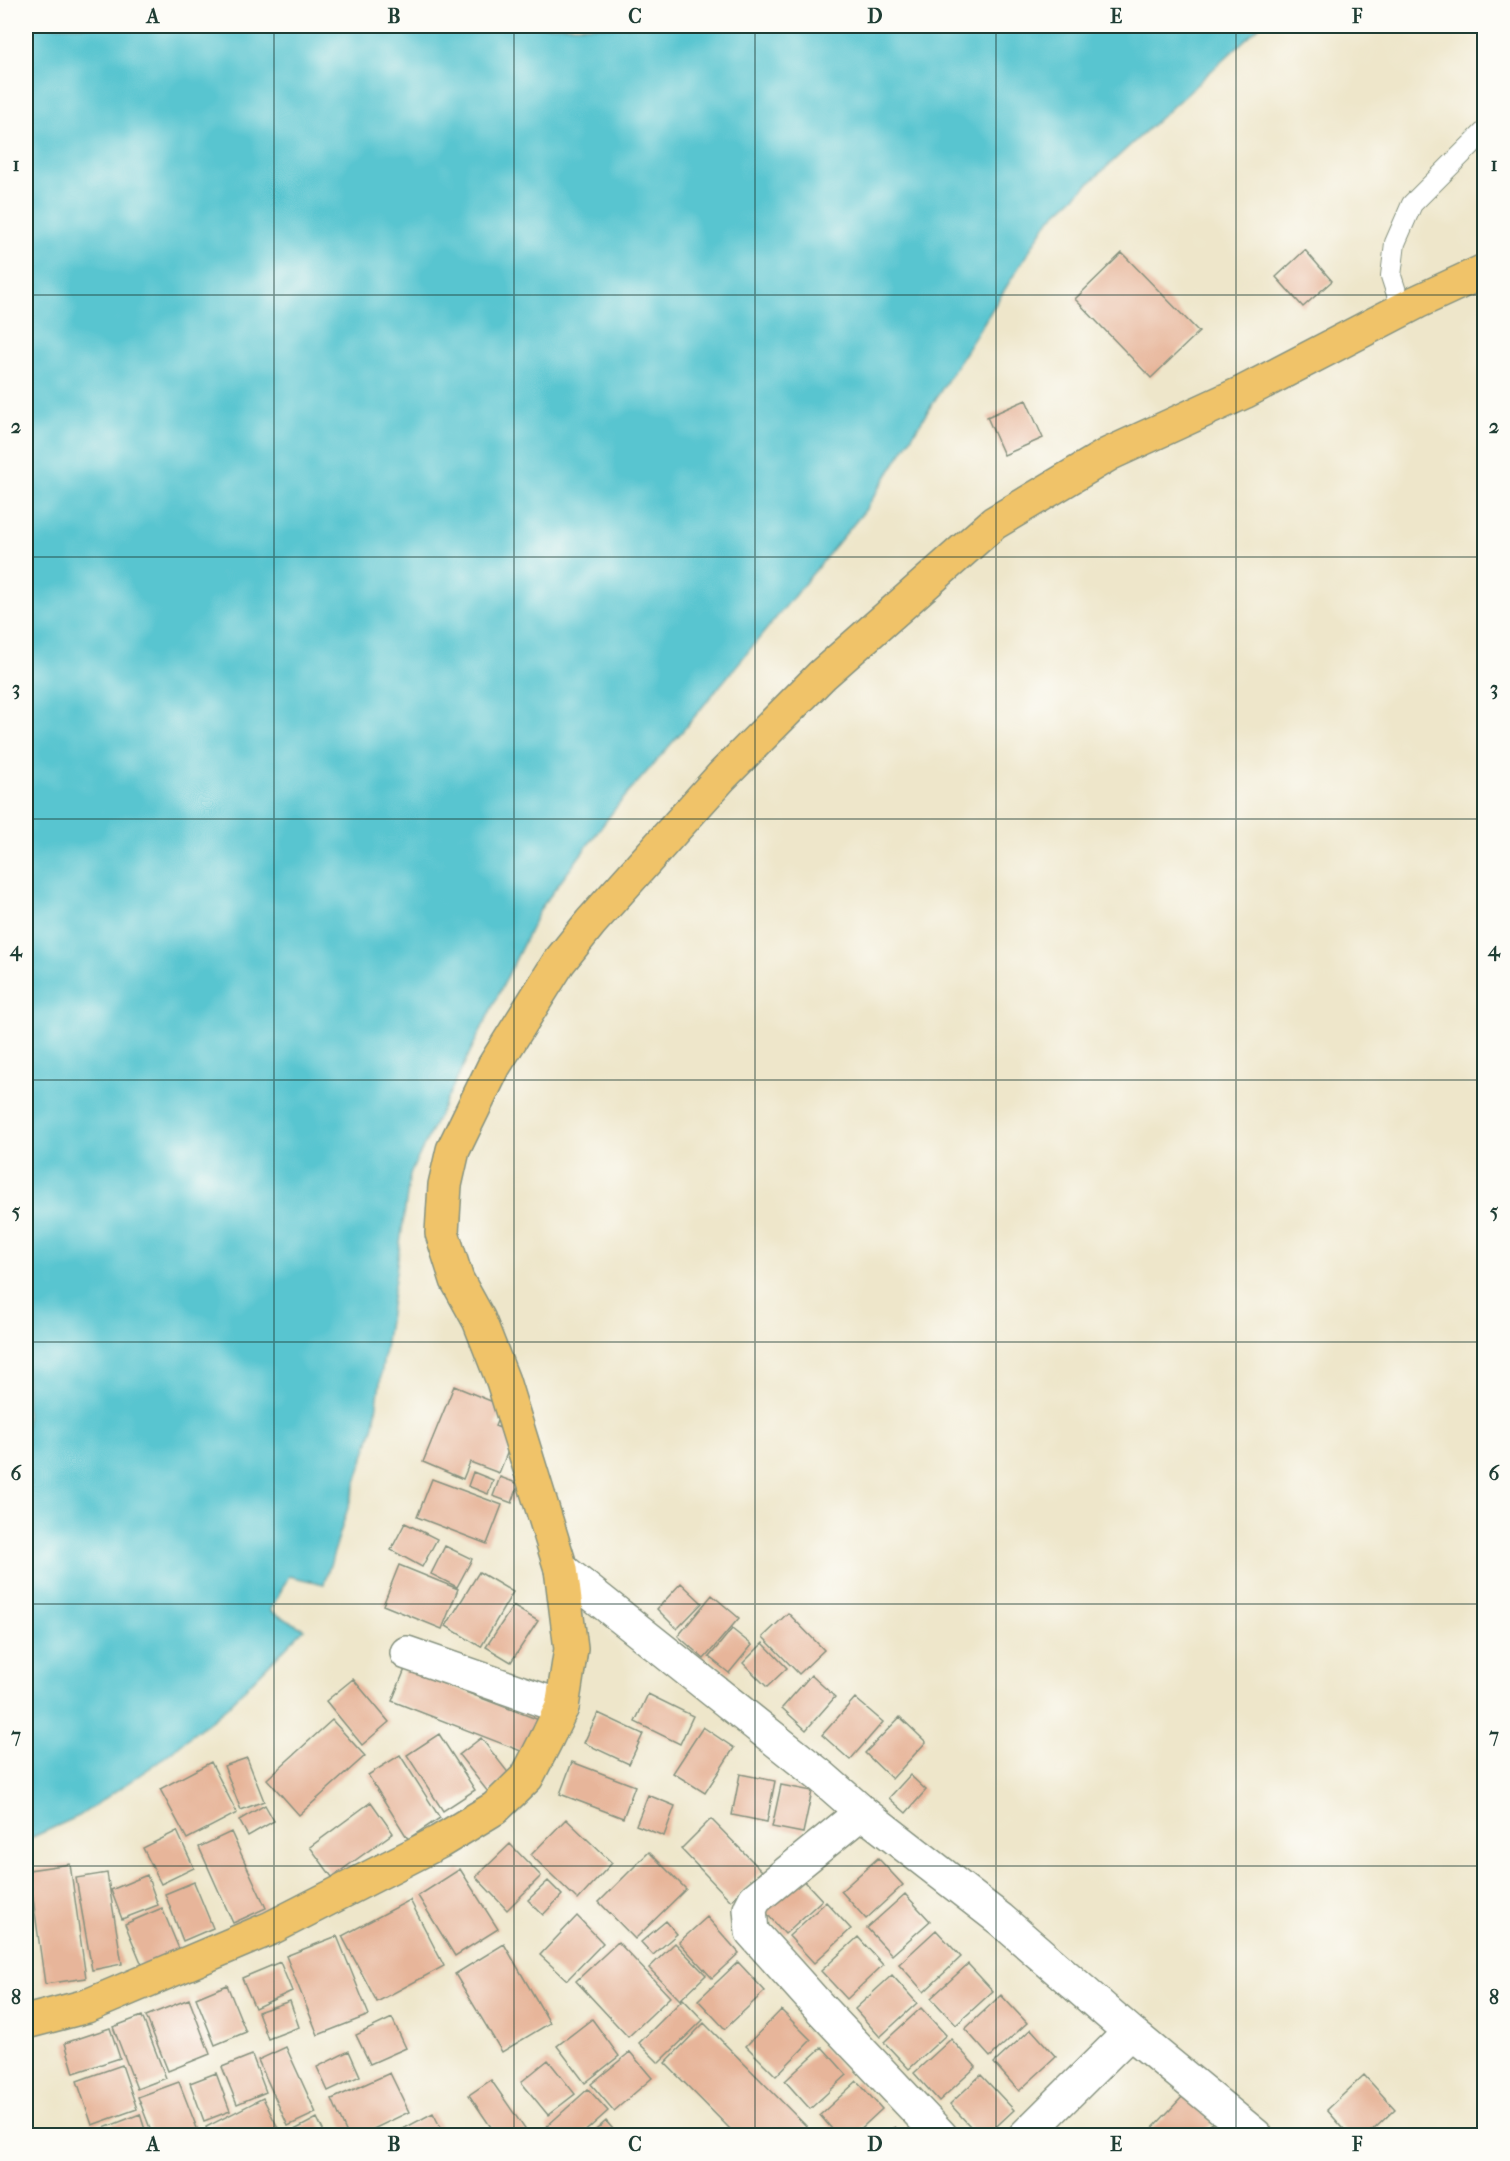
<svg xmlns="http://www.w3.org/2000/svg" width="1510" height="2161" font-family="'IM FELL French Canon',serif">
  <rect width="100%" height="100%" fill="#fdfcf7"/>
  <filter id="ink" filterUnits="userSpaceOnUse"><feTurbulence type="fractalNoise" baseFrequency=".0167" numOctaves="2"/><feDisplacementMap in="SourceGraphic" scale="12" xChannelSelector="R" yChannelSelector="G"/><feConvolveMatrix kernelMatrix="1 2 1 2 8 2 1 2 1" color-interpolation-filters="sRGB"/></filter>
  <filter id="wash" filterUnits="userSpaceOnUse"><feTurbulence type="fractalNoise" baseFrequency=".008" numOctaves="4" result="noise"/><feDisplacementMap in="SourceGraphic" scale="24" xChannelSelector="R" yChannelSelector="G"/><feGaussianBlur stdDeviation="1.35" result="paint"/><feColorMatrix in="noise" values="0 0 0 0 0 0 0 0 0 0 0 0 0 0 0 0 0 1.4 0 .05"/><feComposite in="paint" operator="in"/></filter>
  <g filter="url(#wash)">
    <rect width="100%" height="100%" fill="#eee6ca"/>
    <path fill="#58c5d0" stroke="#3c8182" stroke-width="1.5" d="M 26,26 L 1260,26 L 1048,221 L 866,509 L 685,728 L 617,806 L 541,908 L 410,1174 L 374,1425 L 324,1584 L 289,1576 L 270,1611 L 304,1629 L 226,1708 L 157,1763 L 79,1816 L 26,1840 Z"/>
    <g id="blocks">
      <path fill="#e7b59a" d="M 1305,250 L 1332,281 L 1303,307 L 1276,277 Z
        M 1122,253 L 1199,332 L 1151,378 L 1075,299 Z
        M 1026,400 L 1043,438 L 1004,455 L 987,417 Z
        M 454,1386 L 503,1406 L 495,1426 L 515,1434 L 499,1473 L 470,1462 L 463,1479 L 423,1462 Z
        M 473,1472 L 493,1480 L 488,1494 L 468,1486 Z
        M 500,1477 L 519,1484 L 512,1503 L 493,1496 Z
        M 432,1479 L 502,1505 L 487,1544 L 417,1517 Z
        M 405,1523 L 437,1539 L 422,1567 L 391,1550 Z
        M 445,1546 L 472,1559 L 457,1587 L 431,1574 Z
        M 399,1565 L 458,1589 L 442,1629 L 383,1605 Z
        M 479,1572 L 513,1592 L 481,1647 L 446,1626 Z
        M 681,1583 L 702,1603 L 677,1629 L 657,1609 Z
        M 712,1595 L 739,1618 L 704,1659 L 678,1636 Z
        M 513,1606 L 538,1621 L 511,1662 L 486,1647 Z
        M 788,1613 L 824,1650 L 799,1674 L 763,1637 Z
        M 732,1629 L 752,1645 L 729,1673 L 709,1657 Z
        M 763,1643 L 787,1668 L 767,1687 L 743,1663 Z
        M 405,1669 L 539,1720 L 526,1753 L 392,1701 Z
        M 811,1675 L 835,1697 L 806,1730 L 782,1708 Z
        M 353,1679 L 389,1722 L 362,1745 L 326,1701 Z
        M 648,1694 L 693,1716 L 680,1744 L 635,1722 Z
        M 855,1698 L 883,1722 L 850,1760 L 822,1735 Z
        M 598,1713 L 643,1734 L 629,1764 L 584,1743 Z
        M 900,1717 L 926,1742 L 892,1779 L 865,1753 Z
        M 332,1720 L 365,1756 L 299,1815 L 267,1779 Z
        M 703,1727 L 734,1748 L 705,1793 L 673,1773 Z
        M 439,1734 L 475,1790 L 443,1811 L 407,1755 Z
        M 481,1738 L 510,1775 L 488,1792 L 459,1755 Z
        M 400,1755 L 440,1818 L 408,1839 L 368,1775 Z
        M 247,1758 L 264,1801 L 241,1810 L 224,1766 Z
        M 211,1762 L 237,1813 L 187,1839 L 160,1789 Z
        M 572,1762 L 635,1786 L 623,1818 L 560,1794 Z
        M 740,1774 L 775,1781 L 767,1822 L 732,1815 Z
        M 910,1775 L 926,1790 L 906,1813 L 889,1798 Z
        M 781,1785 L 812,1791 L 803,1833 L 772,1827 Z
        M 648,1795 L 675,1806 L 664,1836 L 636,1825 Z
        M 371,1802 L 393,1833 L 332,1877 L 310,1847 Z
        M 265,1805 L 274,1821 L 248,1836 L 239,1820 Z
        M 566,1819 L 612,1863 L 578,1900 L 531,1855 Z
        M 711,1819 L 762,1871 L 731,1901 L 681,1849 Z
        M 177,1831 L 194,1868 L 161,1884 L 143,1848 Z
        M 231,1832 L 266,1908 L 233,1923 L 199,1847 Z
        M 510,1844 L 541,1876 L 507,1910 L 476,1877 Z
        M 649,1852 L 686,1889 L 635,1939 L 599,1902 Z
        M 878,1858 L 903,1885 L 866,1919 L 841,1891 Z
        M 70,1864 L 86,1978 L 45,1984 L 29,1870 Z
        M 460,1869 L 498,1929 L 455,1956 L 418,1896 Z
        M 107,1873 L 122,1964 L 92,1970 L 76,1878 Z
        M 797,1873 L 822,1900 L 785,1934 L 760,1906 Z
        M 147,1875 L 158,1905 L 122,1919 L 111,1890 Z
        M 548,1881 L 562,1895 L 543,1915 L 528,1900 Z
        M 194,1882 L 213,1928 L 183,1941 L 165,1894 Z
        M 905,1894 L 930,1921 L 892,1955 L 867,1928 Z
        M 410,1900 L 444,1966 L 377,2002 L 342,1936 Z
        M 826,1902 L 851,1929 L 814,1963 L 789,1936 Z
        M 162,1908 L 182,1956 L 145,1972 L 125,1924 Z
        M 577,1916 L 603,1943 L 567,1980 L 540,1955 Z
        M 707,1917 L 739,1953 L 712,1978 L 679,1942 Z
        M 666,1921 L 677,1934 L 653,1955 L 641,1942 Z
        M 936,1930 L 961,1957 L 924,1992 L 899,1964 Z
        M 337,1936 L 369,2015 L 318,2035 L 286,1956 Z
        M 858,1937 L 883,1965 L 847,1999 L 821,1971 Z
        M 618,1942 L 670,1997 L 628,2037 L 576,1981 Z
        M 675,1943 L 706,1975 L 680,2000 L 649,1968 Z
        M 504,1944 L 550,2023 L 502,2052 L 455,1974 Z
        M 280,1962 L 292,1991 L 255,2008 L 242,1978 Z
        M 738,1962 L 765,1991 L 725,2029 L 698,2000 Z
        M 968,1964 L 993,1991 L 956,2025 L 931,1998 Z
        M 892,1975 L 917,2003 L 880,2037 L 855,2009 Z
        M 227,1985 L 246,2032 L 215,2045 L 196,1998 Z
        M 1001,1995 L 1027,2023 L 990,2057 L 965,2029 Z
        M 189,1999 L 210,2054 L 168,2071 L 146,2016 Z
        M 683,1999 L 703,2020 L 659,2063 L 639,2043 Z
        M 290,2001 L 299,2027 L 268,2039 L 258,2012 Z
        M 921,2008 L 946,2035 L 909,2069 L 884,2042 Z
        M 781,2010 L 811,2040 L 776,2076 L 746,2046 Z
        M 142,2016 L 166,2078 L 137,2089 L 113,2027 Z
        M 392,2018 L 406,2048 L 370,2064 L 356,2035 Z
        M 592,2019 L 619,2056 L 585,2083 L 557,2046 Z
        M 704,2023 L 816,2136 L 737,2136 L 665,2063 Z
        M 110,2028 L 120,2058 L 74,2073 L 65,2043 Z
        M 1031,2029 L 1056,2057 L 1019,2091 L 994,2063 Z
        M 951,2039 L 976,2067 L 939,2101 L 914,2073 Z
        M 286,2047 L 316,2113 L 288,2126 L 258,2060 Z
        M 822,2047 L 847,2075 L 810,2109 L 785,2081 Z
        M 349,2051 L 360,2076 L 328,2091 L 317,2067 Z
        M 630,2052 L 652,2078 L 614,2111 L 591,2084 Z
        M 252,2055 L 266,2092 L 237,2104 L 222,2067 Z
        M 548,2060 L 575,2094 L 548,2115 L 521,2082 Z
        M 122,2065 L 137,2109 L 92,2125 L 77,2081 Z
        M 216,2073 L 230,2111 L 204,2121 L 190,2083 Z
        M 390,2073 L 409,2112 L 359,2136 L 348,2136 L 332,2099 Z
        M 981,2075 L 1014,2110 L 986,2136 L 979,2136 L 950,2104 Z
        M 1364,2075 L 1395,2109 L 1367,2136 L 1350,2136 L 1327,2110 Z
        M 491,2080 L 527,2132 L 521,2136 L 497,2136 L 469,2095 Z
        M 857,2081 L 882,2109 L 853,2136 L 838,2136 L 820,2115 Z
        M 179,2082 L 200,2136 L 153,2136 L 138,2097 Z
        M 588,2089 L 608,2111 L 580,2136 L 553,2136 L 546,2127 Z
        M 1184,2095 L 1213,2122 L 1199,2136 L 1155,2136 L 1150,2131 Z
        M 263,2098 L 280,2132 L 272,2136 L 210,2136 L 206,2127 Z
        M 433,2113 L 445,2136 L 396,2136 L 395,2133 Z
        M 140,2114 L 147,2136 L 86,2136 L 86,2135 Z
        M 317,2118 L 326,2136 L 283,2136 Z
        M 606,2121 L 619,2136 L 589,2136 Z
        M 895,2127 L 903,2136 L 886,2136 Z"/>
    </g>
  </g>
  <g filter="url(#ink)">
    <use href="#blocks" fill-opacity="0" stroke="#86927f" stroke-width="1.5"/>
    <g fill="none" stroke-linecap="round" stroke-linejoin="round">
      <defs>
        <path id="service" d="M 1402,310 L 1391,276 L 1395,243 L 1412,204 L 1484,132"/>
        <path id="minor" d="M 561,1569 L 822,1777 L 862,1812 L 755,1899 L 750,1909 L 752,1932 L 822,2010 L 941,2136
          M 407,1653 L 562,1707
          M 862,1812 L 1000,1919 L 1130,2032 L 1256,2136
          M 1025,2136 L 1130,2032"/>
        <path id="trunk" d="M 26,2022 L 87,2006 L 271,1928 L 439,1842 L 495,1808 L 527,1777 L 548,1736 L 562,1707 L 571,1649 L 561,1569 L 503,1381 L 479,1320 L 457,1280 L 442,1233 L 445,1185 L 453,1150 L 494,1066 L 559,962 L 591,922 L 722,776 L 822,675 L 994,523 L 1109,454 L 1244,392 L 1417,302 L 1484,271"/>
      </defs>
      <use href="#service" stroke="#86927f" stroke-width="22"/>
      <use href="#minor" stroke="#86927f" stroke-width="36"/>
      <use href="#trunk" stroke="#86927f" stroke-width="36"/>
      <use href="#service" stroke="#fff" stroke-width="20"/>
      <use href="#minor" stroke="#fff" stroke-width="33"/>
      <use href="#trunk" stroke="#f0c369" stroke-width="33"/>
    </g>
  </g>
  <path fill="none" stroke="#1f3d34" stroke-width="1.5" stroke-opacity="0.55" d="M 274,26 L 274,2136M 514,26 L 514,2136M 755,26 L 755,2136M 996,26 L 996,2136M 1236,26 L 1236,2136M 26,295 L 1484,295M 26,557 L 1484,557M 26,819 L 1484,819M 26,1080 L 1484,1080M 26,1342 L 1484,1342M 26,1604 L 1484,1604M 26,1866 L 1484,1866"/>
  <rect width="1510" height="2161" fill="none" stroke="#fdfcf7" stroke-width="66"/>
  <rect x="33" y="33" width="1444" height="2095" fill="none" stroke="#1f3d34" stroke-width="2"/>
  <g font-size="20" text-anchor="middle" font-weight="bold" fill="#1f3d34">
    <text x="153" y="23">A</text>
    <text x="394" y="23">B</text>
    <text x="635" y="23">C</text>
    <text x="875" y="23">D</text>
    <text x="1116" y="23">E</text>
    <text x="1357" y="23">F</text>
    <text x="16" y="171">1</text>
    <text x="1494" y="171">1</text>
    <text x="16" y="433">2</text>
    <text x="1494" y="433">2</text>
    <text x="16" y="695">3</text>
    <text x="1494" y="695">3</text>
    <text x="16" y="956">4</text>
    <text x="1494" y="956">4</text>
    <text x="16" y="1218">5</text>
    <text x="1494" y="1218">5</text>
    <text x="16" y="1480">6</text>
    <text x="1494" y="1480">6</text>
    <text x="16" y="1742">7</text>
    <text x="1494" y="1742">7</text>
    <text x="16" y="2004">8</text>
    <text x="1494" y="2004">8</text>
    <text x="153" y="2151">A</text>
    <text x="394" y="2151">B</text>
    <text x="635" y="2151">C</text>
    <text x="875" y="2151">D</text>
    <text x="1116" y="2151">E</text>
    <text x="1357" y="2151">F</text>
  </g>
</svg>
